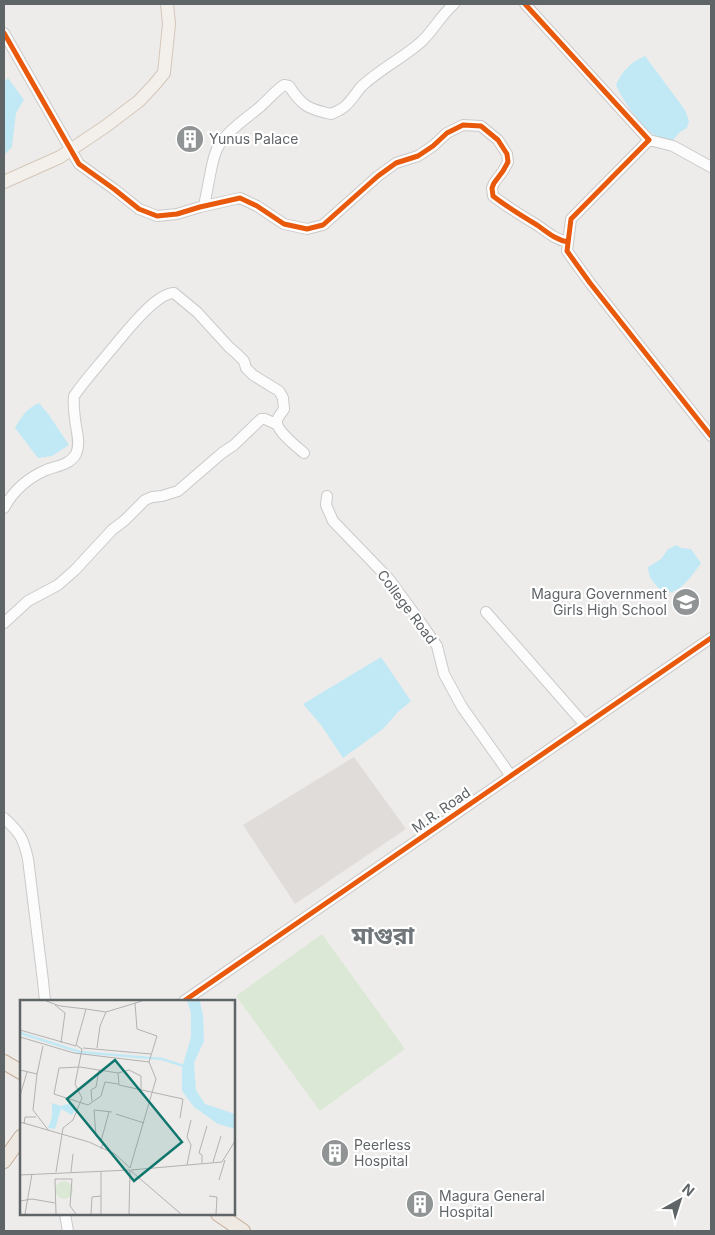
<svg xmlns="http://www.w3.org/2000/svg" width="715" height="1235" font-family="Inter,'Noto Sans Bengali',sans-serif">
  <rect width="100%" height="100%" fill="#eeecea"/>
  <path fill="#e0dcda" d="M 354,757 L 406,829 L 295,904 L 243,825 Z"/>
  <path fill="#dbe8d6" d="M 322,934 L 405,1049 L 320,1111 L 236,996 Z"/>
  <path fill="#c1e9f5" d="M 645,56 L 685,110 L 689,121 L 687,128 L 680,132 L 672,141 C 667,139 660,139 656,136 C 643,130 621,98 616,85 C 622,71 631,62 645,56 Z
    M 8,78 L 24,100 L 16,113 L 12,147 L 4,155 L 4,82 Z
    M 39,403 L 49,415 L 69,445 L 52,456 L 38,458 L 15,428 C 20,418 28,407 39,403 Z
    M 677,545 L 681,548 L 691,549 L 701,563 C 694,573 676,600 661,591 C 661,590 656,586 656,585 C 651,580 648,574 648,567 L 661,559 L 668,549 Z
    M 381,657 L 411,701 L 397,713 L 383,729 L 343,758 L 321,725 L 303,704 Z"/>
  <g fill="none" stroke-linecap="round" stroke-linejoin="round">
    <defs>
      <path id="minor" d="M 525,4 L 649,140 L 571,219 L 567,251 L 590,283 L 711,436
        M 4,33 L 79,164 L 114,189 L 139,209 L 157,216 L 177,214 L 200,207 L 240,198 L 257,206 L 284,224 L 307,229 L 323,225 L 378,176 L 396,163 L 418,156 L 433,146 L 447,133 L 463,125 L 481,126 L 498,140 L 507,154 L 508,162 L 503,171 L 494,183 L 492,188 L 493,196 C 507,207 522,216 537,225 C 547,232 556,240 568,242
        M 649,140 L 673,146 L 711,167
        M 204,206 C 206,196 208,186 210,175 C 212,166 213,158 217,149 C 226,131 246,119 261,106 C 269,99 275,91 284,85 L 289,86 C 302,106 308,109 331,114 C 335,112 341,110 344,107 C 352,101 356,92 362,86 C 380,69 403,58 421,42 C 434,30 441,15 454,4
        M 327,496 L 326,505 L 333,521 L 389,579 L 416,616 L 437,646 L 444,674 L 462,707 L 511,776
        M 4,508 C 13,491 28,478 46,470 C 56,466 70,465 76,454 C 81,443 76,430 75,419 C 74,411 73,404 74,396 C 85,380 98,366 110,351 C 123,336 155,293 174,293 L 197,312 L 229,347 L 237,354 L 244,361 L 246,368 L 253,375 L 279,391 L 283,398 L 284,409 C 282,413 276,418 277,423 C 278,432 297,447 304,453
        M 486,612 L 585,725
        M 4,623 L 28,601 L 58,585 L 75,570 L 112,530 L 125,520 L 145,500 L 152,497 L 162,496 L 178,491 L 222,453 L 234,445 L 261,419 L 265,419 L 276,424
        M 4,818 C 20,833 23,837 28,859 L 43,981 L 45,1001
        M 184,1001 L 711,638
        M 65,1214 L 68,1231"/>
      <path id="major" d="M 4,182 L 60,157 L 106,126 L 139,101 L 154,85 L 164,73 L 169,24 L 167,4"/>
      <path id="highway" d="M 4,1062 L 21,1072
        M 4,1161 L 21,1137
        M 218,1214 L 243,1231"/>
    </defs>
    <use href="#minor" stroke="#cbcaca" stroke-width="12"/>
    <use href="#major" stroke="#d4c7ba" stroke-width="14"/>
    <use href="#highway" stroke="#c4ae99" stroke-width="16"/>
    <use href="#minor" stroke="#fcfcfc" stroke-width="10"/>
    <use href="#major" stroke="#f3efea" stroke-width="12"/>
    <use href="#highway" stroke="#efe9e3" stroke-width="14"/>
    <defs>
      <path id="cycleway" d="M 525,4 L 649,140 L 571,219 L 567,251 L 590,283 L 711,436
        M 4,33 L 79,164 L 114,189 L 139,209 L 157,216 L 177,214 L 200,207 L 240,198 L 257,206 L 284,224 L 307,229 L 323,225 L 378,176 L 396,163 L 418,156 L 433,146 L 447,133 L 463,125 L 481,126 L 498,140 L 507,154 L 508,162 L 503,171 L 494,183 L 492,188 L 493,196 C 507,207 522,216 537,225 C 547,232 556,240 568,242
        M 184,1001 L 711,638"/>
    </defs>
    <use href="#cycleway" stroke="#fff" stroke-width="8"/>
    <use href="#cycleway" stroke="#e8590c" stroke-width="5"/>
  </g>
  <defs>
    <symbol id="building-disc" viewBox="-11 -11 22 22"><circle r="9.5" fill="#919495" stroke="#fff"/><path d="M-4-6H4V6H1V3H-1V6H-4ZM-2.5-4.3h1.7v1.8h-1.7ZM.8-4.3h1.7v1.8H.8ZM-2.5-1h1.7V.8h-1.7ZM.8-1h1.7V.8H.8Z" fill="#fff"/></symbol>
    <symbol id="school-disc" viewBox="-11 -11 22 22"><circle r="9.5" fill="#919495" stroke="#fff"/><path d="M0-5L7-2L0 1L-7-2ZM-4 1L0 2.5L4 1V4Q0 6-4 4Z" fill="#fff"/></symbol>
  </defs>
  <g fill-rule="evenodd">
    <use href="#building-disc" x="174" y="123" width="32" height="32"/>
    <use href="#school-disc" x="670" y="586" width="32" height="32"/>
    <use href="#building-disc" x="319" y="1137" width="32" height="32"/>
    <use href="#building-disc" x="404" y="1188" width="32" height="32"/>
  </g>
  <g text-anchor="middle" stroke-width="4.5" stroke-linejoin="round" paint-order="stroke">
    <g font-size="14" fill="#5f6467" stroke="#fff" text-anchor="start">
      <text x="209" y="144">Yunus Palace</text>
      <text x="667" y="599" text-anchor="end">Magura Government<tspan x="667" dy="16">Girls High School</tspan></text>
      <text x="354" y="1150">Peerless<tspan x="354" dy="16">Hospital</tspan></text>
      <text x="439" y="1201">Magura General<tspan x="439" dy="16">Hospital</tspan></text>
    </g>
    <g font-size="14" fill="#5f6467" stroke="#fff">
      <text transform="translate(407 607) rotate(53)" y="5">College Road</text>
      <text transform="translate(441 810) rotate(-35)" y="5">M.R. Road</text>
    </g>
    <g font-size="24" font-weight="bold" fill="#707679" stroke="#fff">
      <text x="383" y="944">মাগুরা</text>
    </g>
  </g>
  <g transform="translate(20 1000)">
    <rect width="215" height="215" fill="#eeecea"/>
    <path d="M35 190a9 9 0 1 1 18 0a9 9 0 1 1-18 0Z" fill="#dbe8d6"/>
    <path d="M 167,1 L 180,1 L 183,15 L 184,41 L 174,63 L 176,90 L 185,104 L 215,114 L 215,129 L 198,124 L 174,107 L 162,91 L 162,68 L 171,37 L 171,13 ZM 32,103 L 41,106 L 52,103 L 56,108 L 52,115 L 41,109 L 35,129 L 28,128 L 32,117 Z" fill="#c1e9f5"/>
    <path fill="none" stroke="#c1e9f5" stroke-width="2.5" d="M 0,33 L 60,52 L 142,59 L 167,67"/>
    <path fill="none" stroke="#b1b2b2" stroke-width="1" d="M 26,1 L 40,6 L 66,9 L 56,45 L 62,49 L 55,84 L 62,98 L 53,120 L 43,128 L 36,172M 35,5 L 45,13 L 41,43M 66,9 L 86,12 L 122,1M 0,30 L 56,46M 0,37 L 54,53 L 129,62M 63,48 L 131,54M 77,48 L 80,26 L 86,12M 0,70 L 17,74 L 13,110 L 29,131M 98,73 L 109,70 L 121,76 L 121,90M 17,74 L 23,46M 98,84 L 85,82 L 81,96 L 68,105 L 34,94 L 39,68 L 60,67 L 98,73 L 99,85 L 163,99 L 160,118M 0,96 L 7,72M 72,101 L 71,90 L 76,87 L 79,70M 96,114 L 124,123M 0,122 L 69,142 L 95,154 L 110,168M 4,124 L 5,117 L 16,117M 81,141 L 89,112M 81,149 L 83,143 L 76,136 L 74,110 L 92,112M 193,162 L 201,136M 182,163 L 182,155 L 179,153 L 187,126M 167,165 L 171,145 L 167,137 L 171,120M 110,168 L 136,79 L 129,62 L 137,36 L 117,29 L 115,3M 111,170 L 202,162 L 215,141M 111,171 L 161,214M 51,172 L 53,154M 0,175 L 110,170M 35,179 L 52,179 L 50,206 L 56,214M 35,179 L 36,214M 199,180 L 205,160M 189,196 L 197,197 L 196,214M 0,201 L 12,199 L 35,203M 5,214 L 12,174M 71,214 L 72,197 L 81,196M 81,214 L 81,172M 109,214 L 110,170"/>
    <path fill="#0f766e" fill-opacity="0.15" stroke="#0f766e" stroke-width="2.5" d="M 95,60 L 162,142 L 114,181 L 47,99 Z"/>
    <rect width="215" height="215" fill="none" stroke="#5f6467" stroke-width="2.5"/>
  </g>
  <rect width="715" height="1235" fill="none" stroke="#5f6467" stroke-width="10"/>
  <g transform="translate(680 1200) rotate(39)" stroke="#ffffff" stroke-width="4" paint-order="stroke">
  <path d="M0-4L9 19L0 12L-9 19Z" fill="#5f6467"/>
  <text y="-8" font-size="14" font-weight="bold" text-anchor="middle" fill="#5f6467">N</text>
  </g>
</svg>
